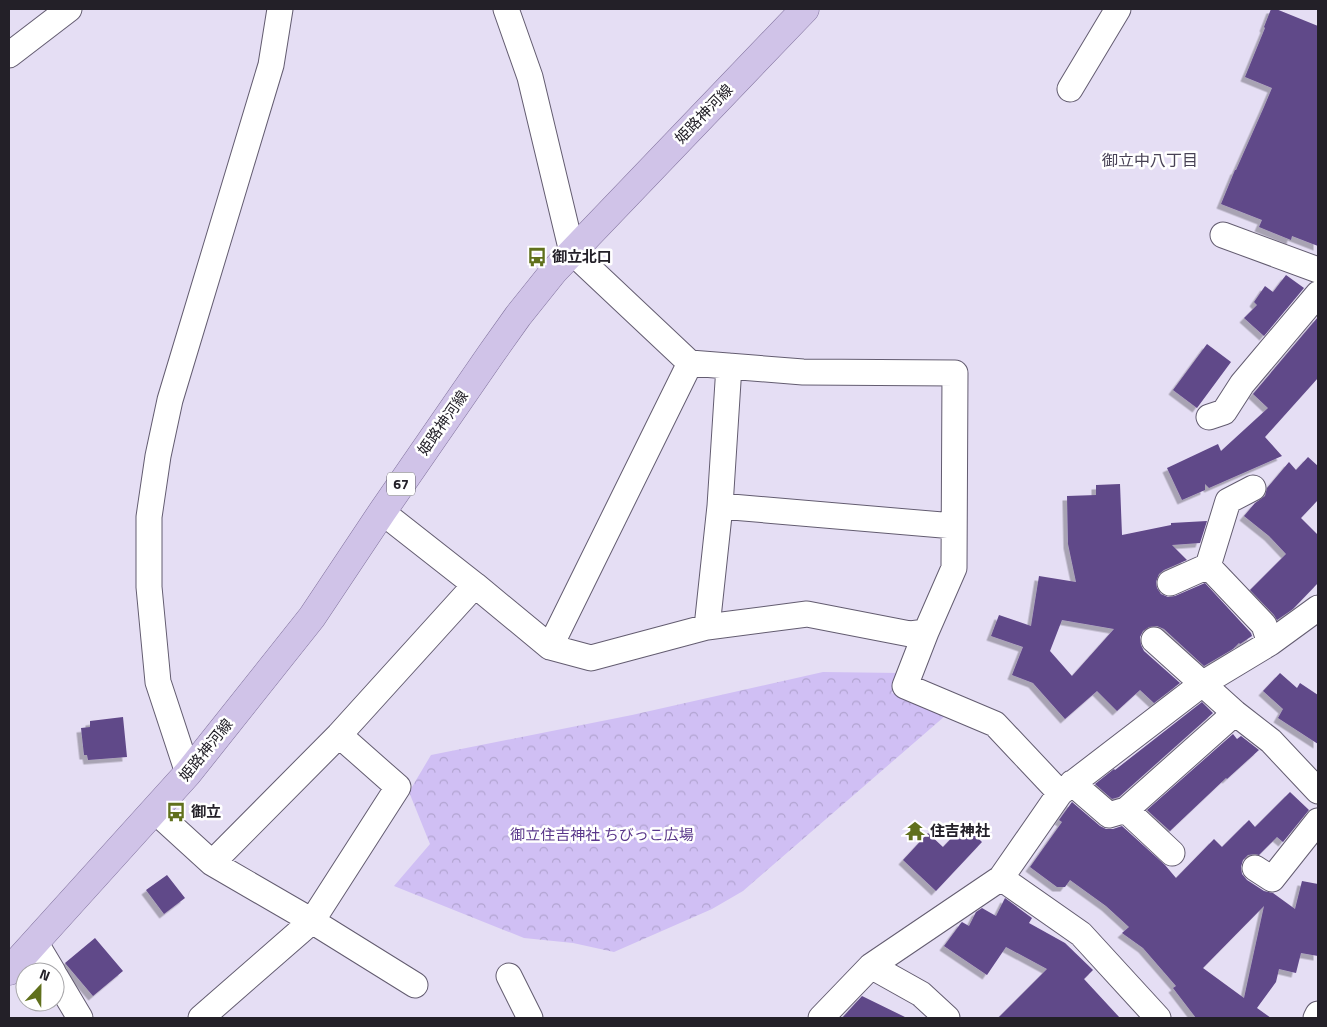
<svg xmlns="http://www.w3.org/2000/svg" width="1327" height="1027" font-family="'Titillium Web','Noto Sans JP',sans-serif">
  <defs>
    <pattern id="park-crowns" width="20" height="18" patternUnits="userSpaceOnUse" patternTransform="scale(1.25)"><rect width="20" height="18" fill="#d0bff4"/><path d="M2 6a3 3 0 1 1 6 0M12 15a3 3 0 1 1 6 0" fill="none" stroke="#b2a4d1"/></pattern>
    <filter id="shadow"><feDropShadow dx="-4.5" dy="4.5" stdDeviation="0" flood-color="#0004"/></filter>
  </defs>
  <rect width="100%" height="100%" fill="#e5def4"/>
  <path fill="url(#park-crowns)" d="M 823,672 L 901,673 L 892,693 L 945,716 L 743,891 L 712,909 L 614,952 L 573,943 L 524,938 L 394,886 L 430,844 L 409,792 L 431,755 L 632,715 Z"/>
  <path fill="#614889" fill-rule="evenodd" filter="url(#shadow)" d="M 1271,9 L 1276,9 L 1318,26 L 1318,246 L 1292,236 L 1291,240 L 1259,227 L 1262,220 L 1221,204 L 1235,170 L 1236,170 L 1264,107 L 1272,88 L 1245,77 L 1265,28 L 1264,27 Z
    M 1286,275 L 1304,288 L 1264,336 L 1244,318 L 1257,305 L 1254,302 L 1265,286 L 1273,292 Z
    M 1318,317 L 1318,378 L 1265,437 L 1282,456 L 1209,488 L 1205,484 L 1205,490 L 1182,500 L 1167,468 L 1218,444 L 1221,451 L 1268,408 L 1253,394 Z
    M 1207,344 L 1231,362 L 1197,408 L 1173,390 Z
    M 1308,457 L 1318,466 L 1318,500 L 1301,518 L 1318,535 L 1318,583 L 1293,609 L 1277,620 L 1274,615 L 1250,590 L 1286,554 L 1269,536 L 1244,516 L 1255,503 L 1265,496 L 1267,488 L 1289,462 L 1296,470 Z
    M 1120,484 L 1122,535 L 1171,525 L 1171,523 L 1207,521 L 1200,543 L 1172,545 L 1187,560 L 1164,570 L 1159,574 L 1156,582 L 1157,588 L 1161,594 L 1168,597 L 1175,596 L 1205,583 L 1251,633 L 1252,636 L 1240,644 L 1239,643 L 1233,649 L 1204,666 L 1164,629 L 1157,626 L 1149,627 L 1143,631 L 1140,637 L 1141,645 L 1144,651 L 1180,683 L 1154,703 L 1140,690 L 1117,711 L 1097,691 L 1065,719 L 1033,683 L 1012,675 L 1023,647 L 991,636 L 999,615 L 1031,626 L 1039,576 L 1076,582 L 1068,544 L 1067,496 L 1096,495 L 1096,485 ZM 1062,620 L 1114,629 L 1072,676 L 1050,651 Z
    M 1280,673 L 1297,688 L 1300,683 L 1318,695 L 1318,744 L 1278,718 L 1283,709 L 1263,691 Z
    M 1202,702 L 1213,713 L 1119,797 L 1112,799 L 1095,784 L 1114,769 L 1115,770 Z
    M 123,717 L 127,757 L 88,760 L 87,755 L 84,755 L 81,728 L 90,727 L 90,721 Z
    M 1233,734 L 1237,739 L 1241,736 L 1259,750 L 1227,779 L 1226,778 L 1170,831 L 1147,810 Z
    M 1290,792 L 1309,810 L 1283,842 L 1277,837 L 1259,855 L 1255,854 L 1248,855 L 1243,860 L 1241,867 L 1242,874 L 1247,880 L 1264,891 L 1273,893 L 1295,909 L 1302,881 L 1318,884 L 1318,956 L 1301,953 L 1296,973 L 1279,969 L 1276,982 L 1257,1008 L 1271,1018 L 1196,1018 L 1173,988 L 1176,986 L 1143,948 L 1122,933 L 1129,927 L 1106,906 L 1070,880 L 1065,887 L 1057,887 L 1030,867 L 1062,822 L 1059,820 L 1072,802 L 1100,826 L 1106,829 L 1113,829 L 1122,826 L 1165,865 L 1176,878 L 1214,839 L 1222,847 L 1249,820 L 1255,827 ZM 1264,906 L 1244,998 L 1203,968 Z
    M 964,825 L 982,842 L 936,891 L 903,860 L 928,833 L 943,847 Z
    M 167,875 L 185,898 L 164,914 L 146,890 Z
    M 1005,898 L 1032,918 L 1029,923 L 1065,943 L 1093,970 L 1084,979 L 1120,1018 L 998,1018 L 1047,969 L 1006,947 L 987,975 L 944,946 L 961,923 L 962,922 L 969,926 L 976,912 L 982,908 L 996,916 Z
    M 95,938 L 123,971 L 93,996 L 65,963 Z
    M 862,996 L 907,1018 L 842,1018 Z"/>
  <g fill="none" stroke-linecap="round" stroke-linejoin="round">
    <defs>
      <path id="minor" d="M 506,9 L 530,77 L 572,252 L 690,363 L 803,372 L 955,373 L 954,568 L 926,632 L 905,686 L 995,724 L 1060,793 L 1001,878 L 871,966 L 921,994 L 947,1018
        M 9,55 L 69,9
        M 1070,89 L 1118,9
        M 1223,235 L 1318,270
        M 729,366 L 720,506 L 954,526
        M 1209,417 L 1224,412 L 1242,384 L 1318,294
        M 382,512 L 475,585 L 550,647 L 690,363
        M 1208,566 L 1264,625 L 1270,643
        M 1170,583 L 1208,566 L 1228,501 L 1253,488
        M 707,627 L 720,506
        M 1154,640 L 1235,713 L 1271,741 L 1318,791
        M 550,647 L 591,658 L 707,627 L 807,614 L 910,634 L 926,632
        M 339,735 L 398,787 L 312,921 L 415,985
        M 188,773 L 158,682 L 149,587 L 149,517 L 158,456 L 170,400 L 271,65 L 280,9
        M 1072,783 L 1109,815 L 1126,810 L 1172,853
        M 1060,793 L 1202,684 L 1270,643 L 1318,608
        M 1126,810 L 1235,713
        M 155,811 L 212,863 L 312,921 L 201,1018
        M 212,863 L 339,735 L 475,585
        M 1255,868 L 1272,879 L 1318,821
        M 1001,878 L 1081,934 L 1158,1018
        M 35,942 L 53,972
        M 55,976 L 80,1018
        M 509,976 L 530,1018
        M 821,1018 L 871,966
        M 1316,1018 L 1318,1014"/>
      <path id="major" d="M 9,971 L 188,773 L 312,617 L 382,512 L 491,354 L 518,316 L 554,271 L 805,9"/>
    </defs>
    <use href="#minor" stroke="#635c70" stroke-width="27"/>
    <use href="#major" stroke="#7f709b" stroke-width="29"/>
    <use href="#minor" stroke="#fff" stroke-width="25"/>
    <use href="#major" stroke="#d0c3e8" stroke-width="28"/>
  </g>
  <defs>
    <symbol id="bus-bare" viewBox="-9 -9 18 18"><path d="M-5-6H5V4H4V6H2V4H-2V6H-4V4H-5ZM-3.5-4V0h7V-4ZM-3.5 1.2v1.5H-2V1.2ZM2 1.2v1.5H3.5V1.2Z" fill="#60701c" stroke="#fff" stroke-width="2.5" paint-order="stroke"/></symbol>
    <symbol id="temple-bare" viewBox="-9 -9 18 18"><path d="M0-6L5-2H3V0L6.5 2.5H4V6H1.5V3h-3V6H-4V2.5H-6.5L-3 0V-2H-5Z" fill="#60701c" stroke="#fff" stroke-width="2.5" paint-order="stroke"/></symbol>
  </defs>
  <g fill-rule="evenodd">
    <use href="#bus-bare" x="523" y="243" width="28" height="28"/>
    <use href="#bus-bare" x="162" y="798" width="28" height="28"/>
    <use href="#temple-bare" x="901" y="817" width="28" height="28"/>
  </g>
  <g text-anchor="middle" stroke-width="5" stroke-linejoin="round" paint-order="stroke">
    <rect fill="#fff" stroke="#656368" stroke-width="1" x="387" y="472.5" width="28" height="23" rx="4"/>
    <g font-size="14" font-weight="bold" fill="#232028">
      <text x="401" y="489">67</text>
    </g>
    <g font-size="15" fill="#232028" stroke="#fff">
      <text transform="translate(704 114) rotate(-46)" y="5">姫路神河線</text>
      <text transform="translate(443 423) rotate(-55)" y="5">姫路神河線</text>
      <text transform="translate(206 750) rotate(-51)" y="5">姫路神河線</text>
    </g>
    <g font-size="15" font-weight="bold" fill="#232028" stroke="#fff" text-anchor="start">
      <text x="552" y="262">御立北口</text>
      <text x="191" y="817">御立</text>
      <text x="930" y="836">住吉神社</text>
    </g>
    <g font-size="15" fill="#59368a" stroke="#fff">
      <text x="602" y="840">御立住吉神社 ちびっこ広場</text>
    </g>
    <g font-size="16" fill="#484255" stroke="#fff">
      <text x="1150" y="166">御立中八丁目</text>
    </g>
  </g>
  <rect width="1327" height="1027" fill="none" stroke="#232028" stroke-width="20"/>
  <g transform="translate(40 987) rotate(22)"><circle r="24" fill="#ffffff" stroke="#a7a6a9"/>
  <path d="M0-4L9 19L0 12L-9 19Z" fill="#60701c"/>
  <text y="-8" font-size="14" font-weight="bold" text-anchor="middle" fill="#232028">N</text>
  </g>
</svg>
